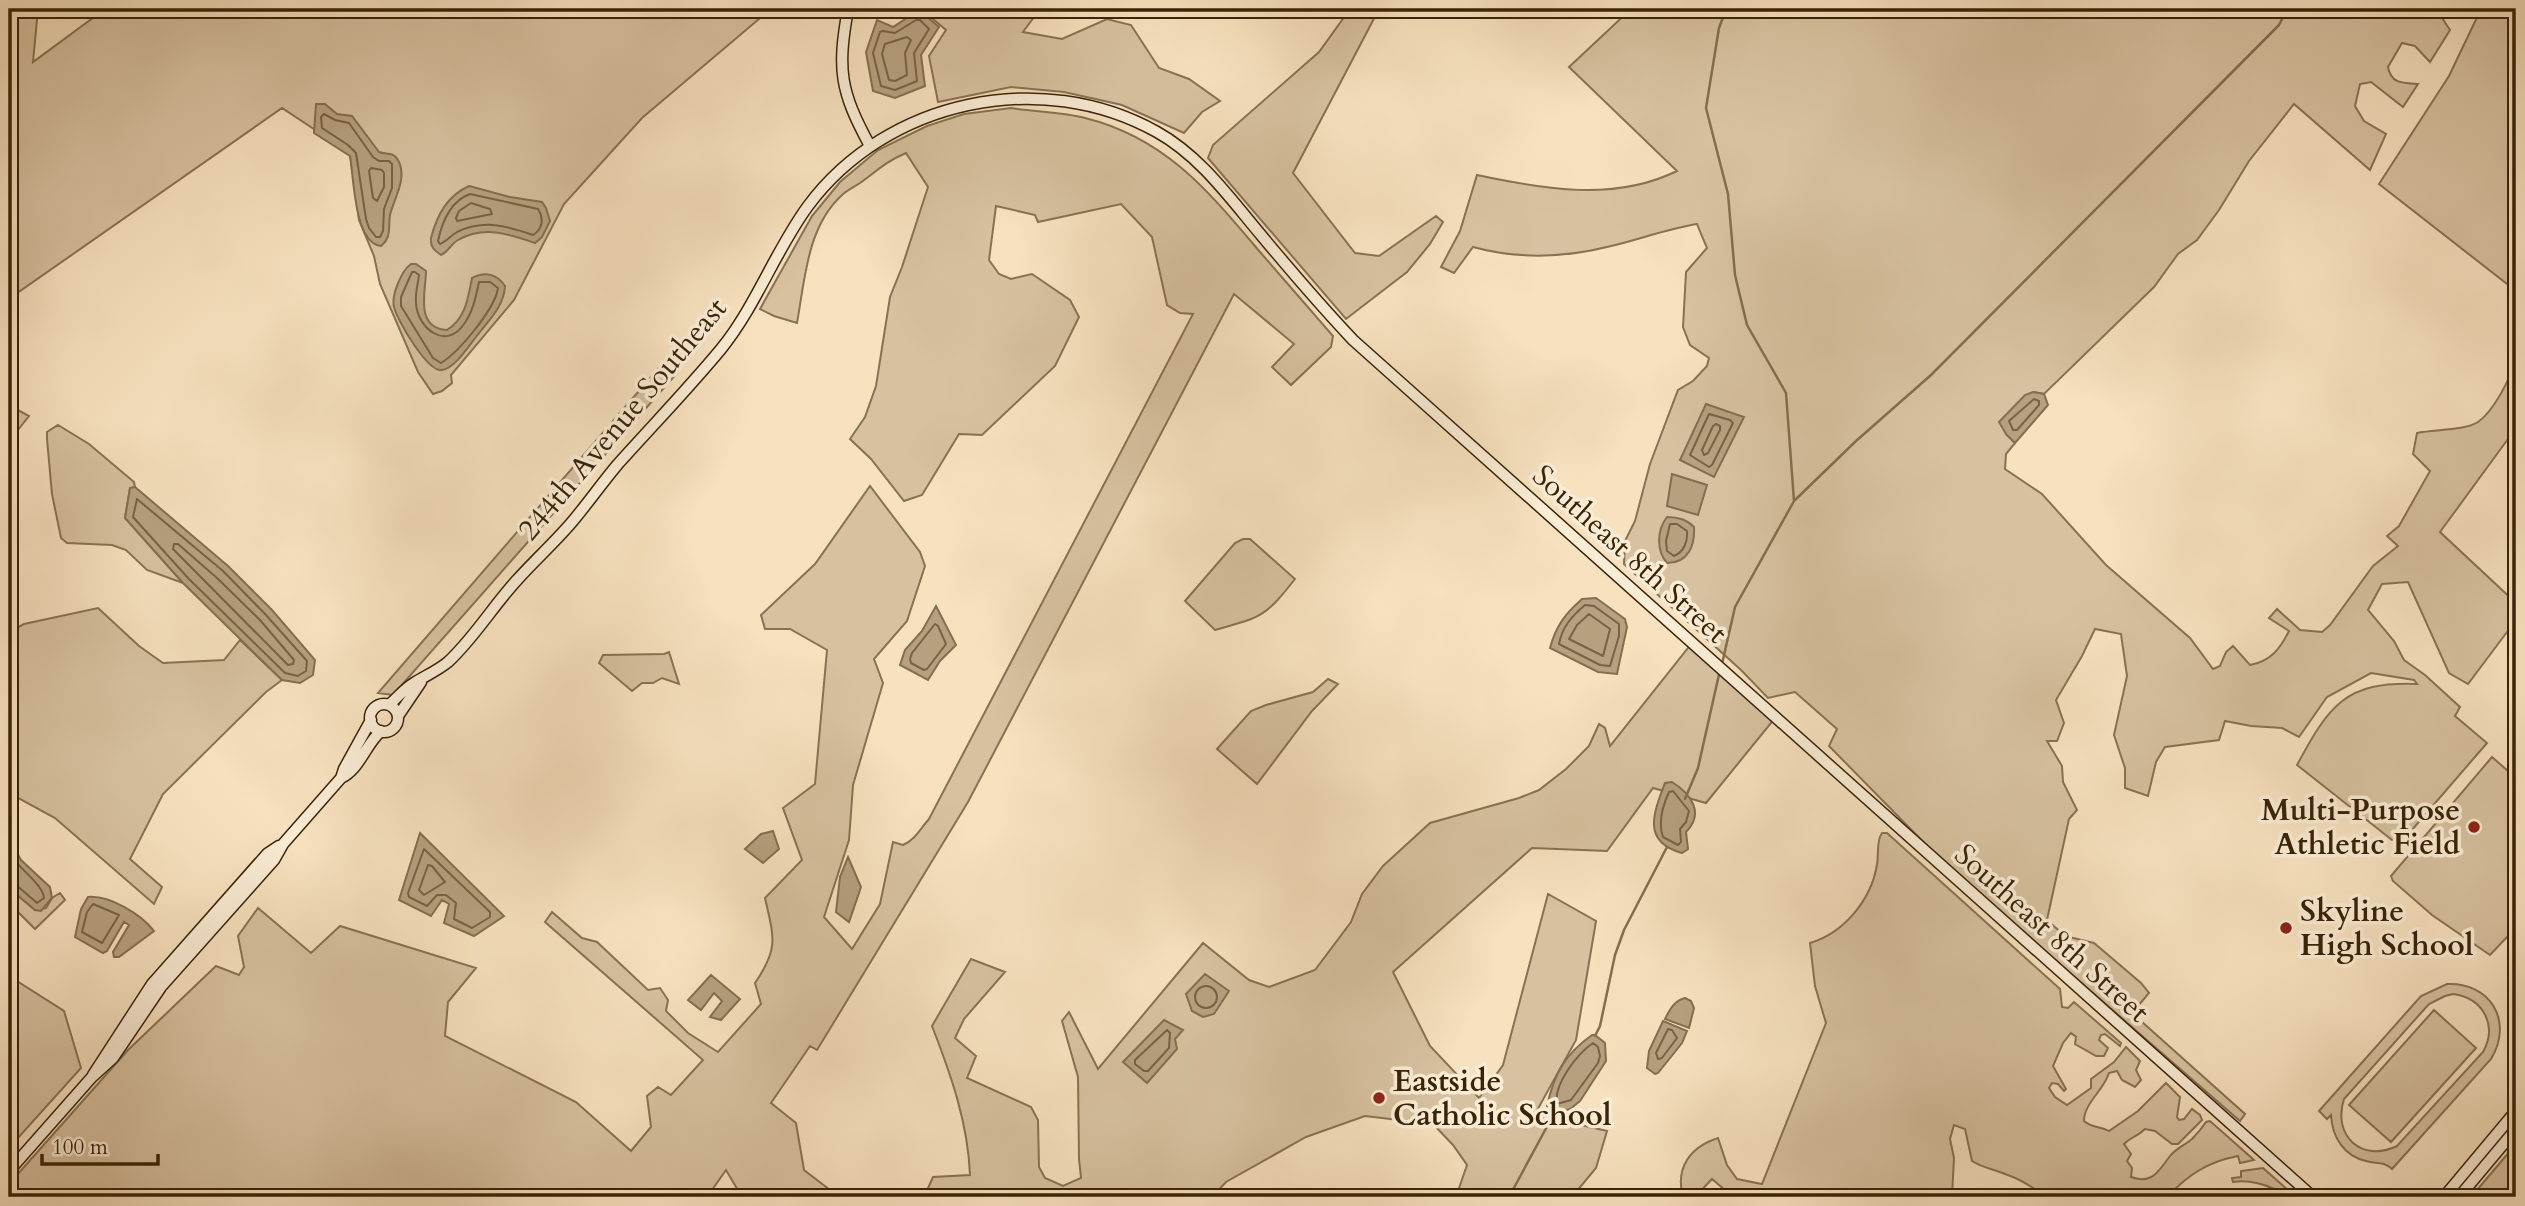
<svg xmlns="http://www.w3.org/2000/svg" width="2525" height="1206" font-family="Cardo,serif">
  <rect width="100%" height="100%" fill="#f7e1bf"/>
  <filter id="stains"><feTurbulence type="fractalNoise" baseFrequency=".00286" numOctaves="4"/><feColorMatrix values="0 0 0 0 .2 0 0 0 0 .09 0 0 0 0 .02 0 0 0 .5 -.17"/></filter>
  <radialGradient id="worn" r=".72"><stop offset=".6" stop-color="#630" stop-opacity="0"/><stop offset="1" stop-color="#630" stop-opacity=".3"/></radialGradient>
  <path fill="#d7c1a0" stroke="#887253" stroke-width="2" fill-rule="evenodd" d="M 9,9 L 38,9 L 33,62 L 105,9 L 769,9 L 766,13 L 642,118 L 564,204 L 514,300 L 451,375 L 452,383 L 442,391 L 433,394 L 418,372 L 380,284 L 374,256 L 359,220 L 350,153 L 282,108 L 13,296 L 9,303 Z
    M 921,9 L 1040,9 L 1023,32 L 1062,39 L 1107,19 L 1131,25 L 1159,68 L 1189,79 L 1220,101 L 1202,112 L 1184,133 L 1122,105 L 1064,92 L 1011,87 L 938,102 L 929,56 L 946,30 Z
    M 1350,9 L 1379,9 L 1293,173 L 1355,253 L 1379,256 L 1436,216 L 1443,222 L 1430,244 L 1407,272 L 1346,319 L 1208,158 L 1213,145 L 1319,52 Z
    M 1631,9 L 2436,9 L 2450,30 L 2430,62 L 2415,46 L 2402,43 L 2388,67 C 2391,84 2403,83 2418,84 L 2403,107 L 2371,82 L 2360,84 L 2355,106 L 2364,121 L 2386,134 L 2370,170 L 2294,104 L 2249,161 L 2219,210 L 2197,240 L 2178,254 L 2154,287 L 2044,394 L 2034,392 L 2006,434 L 2015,443 L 2006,454 L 2005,469 L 2042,494 L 2106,565 L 2190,638 L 2213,669 L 2220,666 L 2226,652 L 2233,646 L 2250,665 C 2271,661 2280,649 2289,631 L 2269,618 L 2277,609 L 2300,630 L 2322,632 L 2330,625 L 2373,566 L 2398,546 L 2387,536 L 2399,526 L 2430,471 L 2413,454 L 2417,433 C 2434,429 2464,431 2478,422 C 2494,411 2511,377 2516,359 L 2516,428 L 2440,532 L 2516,603 L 2516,620 L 2468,684 L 2449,673 L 2408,582 L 2382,584 L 2368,610 L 2394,641 L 2404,660 L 2425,675 L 2460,707 L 2455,716 L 2487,743 L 2405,838 L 2392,840 L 2297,765 C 2329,706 2345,681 2417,684 L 2414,680 L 2371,673 L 2327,697 L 2299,737 L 2282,728 L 2251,726 L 2225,721 L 2219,740 L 2165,747 L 2156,762 L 2148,796 L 2125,788 L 2125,768 L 2114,735 L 2127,676 L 2121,634 L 2095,629 L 2082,656 L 2056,700 L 2064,723 L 2057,741 L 2047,741 L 2062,766 L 2063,782 L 2077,810 L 2069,819 L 2047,920 L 2065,936 L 2094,943 L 2141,983 L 2149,993 L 2132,1013 L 2245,1114 L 2240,1121 L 1948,867 L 1829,746 L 1837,729 L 1795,692 L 1768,698 L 1741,670 L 1624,564 L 1625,541 L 1635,521 L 1650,464 L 1678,390 L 1693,381 L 1707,366 L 1709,358 L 1690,345 L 1683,327 L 1686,272 L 1707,248 L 1697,224 C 1666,229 1638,240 1607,247 C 1562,258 1517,259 1473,247 L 1454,273 L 1441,267 L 1460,231 L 1477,175 C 1543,189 1614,202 1677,171 L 1569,67 Z
    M 2481,9 L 2516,9 L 2516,306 L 2516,291 L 2379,184 L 2449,76 Z
    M 1011,108 C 1035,112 1062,112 1085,118 C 1166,138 1209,192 1260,252 C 1284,280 1309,308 1333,336 L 1331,347 L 1291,385 L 1272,367 L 1294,344 L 1234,294 L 968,802 L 817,1050 L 810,1046 L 771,1103 L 796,1123 L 804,1170 L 830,1190 L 830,1197 L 742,1197 L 726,1170 L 707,1197 L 9,1197 L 9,1184 L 128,1050 L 216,966 L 239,975 L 244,967 L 238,936 L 258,908 L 311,953 L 340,926 L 476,968 L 448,1002 L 445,1036 L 576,1102 L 631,1151 L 651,1127 L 647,1096 L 658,1087 L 671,1095 L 703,1060 L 545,922 L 552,912 L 582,938 L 597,942 L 648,990 L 660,988 L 668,1000 L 666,1011 L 688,1033 L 718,1052 L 761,1004 L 755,983 C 779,948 774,938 765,898 L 802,860 L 783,808 L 815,784 L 827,650 L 790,629 L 765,629 L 761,615 L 815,564 L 870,486 L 920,552 L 925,566 L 907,621 L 874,659 L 883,683 L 853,785 L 849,840 L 824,917 L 852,949 L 880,904 L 893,842 L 903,845 C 915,840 920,829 929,819 L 1193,314 L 1180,313 L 1167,305 L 1152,237 L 1121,204 L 1038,222 L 1035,215 L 996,206 L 989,260 L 999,274 L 1011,279 L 1032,274 L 1070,300 L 1079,317 L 1055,366 L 982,435 L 959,434 L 922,495 L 904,501 L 871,459 L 850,439 L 865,417 L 876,386 L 890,297 L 902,267 L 928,187 L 906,153 C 885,162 878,170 860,183 C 854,187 847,190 842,195 C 807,227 805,279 797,323 L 774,316 L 760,309 L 812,216 L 840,182 L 878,150 L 927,126 L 964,114 Z
    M 664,362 L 677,373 L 393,695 L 378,693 Z
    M 16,409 L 29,416 L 9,441 L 9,418 Z
    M 58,425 L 89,444 L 134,482 L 135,487 L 130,488 L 125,518 L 183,583 L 147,570 L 126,550 L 112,545 L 67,543 L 61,538 L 52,494 L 47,439 L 47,432 Z
    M 1243,539 L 1250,539 L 1295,579 C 1265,617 1262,617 1215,630 L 1185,601 L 1235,543 Z
    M 98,608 L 139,646 L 163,663 L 224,660 L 240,640 L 282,680 L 266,692 L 163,794 L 130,859 L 162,887 L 154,904 L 55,818 L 9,793 L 9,632 L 24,624 Z
    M 1692,643 L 1775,718 L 1706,803 L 1653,788 L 1607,851 L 1532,848 L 1393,972 L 1430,1046 L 1479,1098 L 1503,1065 L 1548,894 L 1596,921 L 1576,1040 L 1535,1114 L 1607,1131 L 1596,1168 L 1572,1197 L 1456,1197 L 1467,1165 L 1453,1145 L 1433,1124 L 1365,1116 L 1306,1137 L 1226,1182 L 1212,1197 L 924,1197 L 933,1177 L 970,1175 C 968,1123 951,1075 932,1026 L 971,959 L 1005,972 L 964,1019 L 955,1038 L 976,1056 L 967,1078 L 1031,1107 L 1038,1120 L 1039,1167 L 1045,1178 L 1063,1186 L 1081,1178 L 1079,1159 L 1078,1077 L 1062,1021 L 1069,1012 L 1098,1069 L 1203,943 L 1249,980 L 1269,987 L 1315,970 L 1351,922 L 1362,894 L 1383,866 L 1430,823 L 1519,798 L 1539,790 L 1566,769 L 1589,746 L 1599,724 L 1605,728 L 1610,746 Z
    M 669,652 L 679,684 L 662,678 L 653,683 L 642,683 L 632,691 L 599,663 L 603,655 L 664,654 Z
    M 1328,679 L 1338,684 L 1312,711 L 1257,784 L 1217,749 L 1251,711 L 1266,705 L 1313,692 Z
    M 2492,757 L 2516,778 L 2516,937 L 2507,937 L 2490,955 L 2432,915 L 2393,881 L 2391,876 Z
    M 1882,833 L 1887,833 L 2060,989 L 2062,1007 L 2068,1008 L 2074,1002 L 2121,1043 L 2120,1046 L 2105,1034 L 2101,1035 L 2099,1040 L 2108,1048 L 2104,1056 L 2096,1056 L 2075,1044 L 2076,1037 L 2071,1033 L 2063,1043 L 2053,1066 L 2066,1089 L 2064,1091 L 2058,1084 L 2052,1083 L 2049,1088 L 2055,1097 L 2067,1105 L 2091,1088 L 2091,1079 L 2114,1062 L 2126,1047 L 2140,1061 L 2136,1070 L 2141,1080 L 2135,1087 L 2122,1080 L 2117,1071 L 2109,1073 C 2104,1090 2084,1103 2084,1121 C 2092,1128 2100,1126 2109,1131 L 2138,1111 L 2166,1083 L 2180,1097 L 2177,1117 L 2179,1120 L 2184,1119 L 2192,1109 L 2200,1115 L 2202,1120 L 2178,1144 L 2172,1144 L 2155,1131 L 2145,1129 C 2138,1136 2131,1137 2124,1144 L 2131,1154 L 2127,1161 L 2132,1168 L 2131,1177 C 2153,1185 2159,1170 2170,1156 C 2175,1149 2185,1145 2192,1139 C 2197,1134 2202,1128 2206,1122 L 2210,1121 L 2254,1160 L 2240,1163 L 2238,1156 C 2207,1162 2188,1175 2167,1197 L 2045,1197 C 2033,1187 2020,1179 2005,1174 C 1993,1169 1983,1168 1972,1161 L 1965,1129 L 1954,1125 L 1950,1139 L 1954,1158 L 1952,1196 L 1967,1191 L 1972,1197 L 1733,1197 L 1712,1179 L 1695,1197 L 1683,1197 C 1675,1168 1690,1147 1718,1138 L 1727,1165 L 1737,1179 L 1762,1184 L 1826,1023 L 1815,986 L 1810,943 C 1844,933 1872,899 1877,864 C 1879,854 1876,841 1882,833 Z
    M 9,888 L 35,910 L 46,908 L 52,898 L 60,893 L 65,900 L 35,929 L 9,903 Z
    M 9,976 L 64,1011 L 81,1068 L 9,1148 Z
    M 2447,984 C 2490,982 2514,1021 2491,1059 L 2392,1169 C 2383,1161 2377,1164 2366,1161 C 2344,1156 2332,1137 2331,1115 L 2327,1119 L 2319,1111 L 2421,996 ZM 2453,994 C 2483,998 2498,1025 2483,1052 L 2397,1146 C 2362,1163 2332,1136 2344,1099 L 2429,1004 L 2445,996 Z
    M 2434,1010 L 2476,1048 L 2391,1142 L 2349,1105 Z
    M 2516,1144 L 2516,1158 L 2513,1161 L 2516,1164 L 2516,1192 L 2512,1197 L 2471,1197 Z
    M 2263,1168 L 2296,1197 C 2286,1197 2282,1194 2274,1189 C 2261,1183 2247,1180 2233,1182 L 2232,1178 L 2241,1177 L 2241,1171 Z"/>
  <path fill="#b6a080" stroke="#846e4f" stroke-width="2" d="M 919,10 L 939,27 L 921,55 L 925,86 L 895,98 L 873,91 L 866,52 L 877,20 L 893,27 Z
    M 316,104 L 325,104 L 337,114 L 352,116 L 379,152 C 386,155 393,151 398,160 C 408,178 394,198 390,215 C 388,227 392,237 381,246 C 354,243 354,178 350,156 L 314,133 Z
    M 469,186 L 510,197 L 542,202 L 546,208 L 550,221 L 542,237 L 535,243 C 509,234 484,225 458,240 C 451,244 449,251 441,255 C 434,250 430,247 431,238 C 437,215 447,196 469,186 Z
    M 411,264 L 416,264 L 426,271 C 426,290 414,328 447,330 C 466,318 468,298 472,278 C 485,271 497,274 505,286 C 504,307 488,321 476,337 C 468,347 455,368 442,370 C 428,373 397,320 394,307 C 391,295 402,270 411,264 Z
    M 2033,392 L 2044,394 L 2048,405 L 2015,443 L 2006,434 L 1999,422 L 2025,395 Z
    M 1706,404 L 1744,417 L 1714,477 L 1680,460 Z
    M 1672,474 L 1707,485 L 1698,515 L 1667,506 Z
    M 135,487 L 228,566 L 272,610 L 315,660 L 313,675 L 300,683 L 282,680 L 183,583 L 125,518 L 130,488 Z
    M 1667,517 C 1678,517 1687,519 1694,527 C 1695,546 1688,563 1667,563 C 1656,550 1657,530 1667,517 Z
    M 1596,598 L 1625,619 L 1627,627 L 1617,674 L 1598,672 L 1550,648 C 1556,626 1565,614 1582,599 Z
    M 936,606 L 956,645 L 940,661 L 928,680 L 900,665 L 905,650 L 922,631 Z
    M 1672,782 C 1691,794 1705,813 1686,832 L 1688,849 L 1682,853 C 1642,842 1653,814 1665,783 Z
    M 773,831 L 779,849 L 763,863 L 745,849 L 761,834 Z
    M 420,833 L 504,916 L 474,936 L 444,923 L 449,904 L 442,900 L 431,916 L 399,900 Z
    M 9,843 L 13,846 L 21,860 L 50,887 L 52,898 L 41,911 L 35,910 L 9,888 Z
    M 848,857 L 861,887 L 849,922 L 836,912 L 840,877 Z
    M 88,897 C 109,895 141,914 154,931 L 119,957 L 114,957 L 113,952 L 129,925 L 124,922 L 107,951 L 103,953 L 75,937 L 81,909 Z
    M 1205,974 L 1229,991 L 1214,1014 L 1203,1017 L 1192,1011 L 1186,994 Z
    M 711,975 L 740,999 L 721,1020 L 710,1017 L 722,1001 L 714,993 L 701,1010 L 688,1000 Z
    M 1685,998 L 1691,1001 L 1694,1008 L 1689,1028 L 1665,1019 C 1670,1009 1674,1001 1685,998 Z
    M 1164,1020 L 1183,1030 L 1175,1039 L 1177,1049 L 1147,1083 L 1123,1062 Z
    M 1663,1021 L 1687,1031 L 1682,1043 L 1658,1073 L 1655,1074 L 1647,1068 L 1649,1051 Z
    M 1592,1035 L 1595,1035 L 1605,1043 L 1606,1061 L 1580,1101 L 1570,1109 L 1560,1112 L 1547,1106 C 1554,1074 1565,1054 1592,1035 Z"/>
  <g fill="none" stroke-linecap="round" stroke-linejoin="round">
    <path stroke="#786243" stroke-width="2" d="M 916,20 L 920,20 L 929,29 L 914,53 L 917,81 L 895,90 L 881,86 L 873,53 L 880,32 L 883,31 L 895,33 Z
      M 907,37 L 911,40 L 905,53 L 907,75 L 895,81 L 889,80 L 882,54 L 885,44 Z
      M 324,114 L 335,120 L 349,123 L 373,157 L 379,161 L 389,161 L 392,164 L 392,188 L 384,209 L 383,231 L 380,237 L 376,237 L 369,228 L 366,219 L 356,153 L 348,145 L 322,128 L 321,117 Z
      M 371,168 L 382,170 L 384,173 L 384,187 L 377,201 L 373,198 L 369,171 Z
      M 470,194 L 538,209 C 544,218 543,229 533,235 C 507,226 484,219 457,232 C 450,236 446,242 440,244 L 438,241 C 442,222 451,201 470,194 Z
      M 471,203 L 490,209 L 492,214 L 457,221 L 456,218 L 459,211 Z
      M 412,272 L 415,272 L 419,275 C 418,284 415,293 416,303 C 417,328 446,351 464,324 C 473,312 476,296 479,282 L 490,282 L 498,288 C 495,309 459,352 441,363 L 433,358 L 401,306 L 401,297 Z
      M 2034,399 L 2039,401 L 2039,405 L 2017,430 L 2013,430 L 2009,421 Z
      M 1709,414 L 1730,420 L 1733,423 L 1712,465 L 1709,467 L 1690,455 Z
      M 1716,424 L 1720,426 L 1720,430 L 1708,453 L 1704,455 L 1702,450 L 1713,426 Z
      M 137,499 L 223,571 L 266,615 L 307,661 L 306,671 L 298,676 L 285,673 L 188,578 L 133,517 Z
      M 1670,524 L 1677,524 L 1687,531 C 1688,541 1684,552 1674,556 L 1667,551 L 1666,541 Z
      M 174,544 L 178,544 L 217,578 L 260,620 L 294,660 L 293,664 L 288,665 L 173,549 Z
      M 1585,605 L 1594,606 L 1619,624 L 1619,636 L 1610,666 L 1600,665 L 1559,644 C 1562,627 1572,616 1585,605 Z
      M 1589,614 L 1610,629 L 1603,656 L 1569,639 L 1577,625 Z
      M 935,624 L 938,626 L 946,644 L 927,669 L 924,670 L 911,663 L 910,659 L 912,653 Z
      M 1673,791 L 1689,811 L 1686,822 L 1680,829 L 1681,842 L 1678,845 L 1663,837 C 1658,823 1663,805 1669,792 Z
      M 424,849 L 490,912 L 490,917 L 472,928 L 454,919 L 456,903 L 446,895 L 437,895 L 427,906 L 409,897 L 408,893 Z
      M 9,853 C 17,867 43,884 44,898 L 37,903 L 15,884 L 9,883
      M 428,865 L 432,866 L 445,882 L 424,895 L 419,890 Z
      M 93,904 L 119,915 L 102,943 L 82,932 L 87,912 Z
      M1195 997a11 11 0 1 1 22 0a11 11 0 1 1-22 0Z
      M 1668,1029 L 1672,1030 L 1677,1038 L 1662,1058 L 1658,1059 L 1656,1053 Z
      M 1167,1030 L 1170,1033 L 1169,1048 L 1148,1071 L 1144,1071 L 1135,1064 L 1135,1060 Z
      M 1593,1043 L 1598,1047 L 1600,1056 L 1598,1063 L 1571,1100 L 1557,1104 C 1553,1085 1577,1054 1593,1043 Z"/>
    <path stroke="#846e4f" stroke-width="2.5" d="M 1795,500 L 1856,441 L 1931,375 L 2279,25 L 2287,9
      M 1722,664 L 1735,607 L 1794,501 L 1786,393 L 1747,325 L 1735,275 L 1728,194 L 1706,108 L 1719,28 L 1726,9
      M 1685,799 L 1698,768 L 1720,670
      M 1595,1036 L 1600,1026 L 1615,955 L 1624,930 L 1667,847
      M 1509,1197 L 1556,1110"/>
    <defs>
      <path id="secondary" d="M 848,9 C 837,70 840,91 870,146
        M370 718a14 14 0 1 1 28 0a14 14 0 1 1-28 0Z
        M 389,705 C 397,698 405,688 414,683 C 425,676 437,671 448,662 C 474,638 493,606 517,580 C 535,560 555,542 572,522 C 588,503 602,483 618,464 C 652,426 688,389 721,349 C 756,306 775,251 808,206 C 887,100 1041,67 1157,132 C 1200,156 1229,197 1261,235 C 1291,271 1321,306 1353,340 L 2313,1197
        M 398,716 L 421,682
        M 341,778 L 344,769 L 371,720
        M 93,1075 L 152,984 L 267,854 L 279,846
        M 9,1171 L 92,1077 L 113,1058 L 161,987 L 274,860 L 283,844 L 341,778 C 360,769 365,745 381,731
        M 2444,1197 L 2516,1111
        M 2459,1197 L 2516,1129"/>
    </defs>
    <use href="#secondary" stroke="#392306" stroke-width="13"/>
    <use href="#secondary" stroke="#faecd5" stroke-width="10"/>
  </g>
  <g fill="#8f2418" stroke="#faecd5" stroke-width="2.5">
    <circle cx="2474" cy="827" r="7"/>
    <circle cx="2286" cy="928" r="7"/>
    <circle cx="1379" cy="1098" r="7"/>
  </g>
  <g text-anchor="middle" stroke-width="7" stroke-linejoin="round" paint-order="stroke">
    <g font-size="30" fill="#392306" stroke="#faecd5">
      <text transform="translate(622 419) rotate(-50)" y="10">244th Avenue Southeast</text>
      <text transform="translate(1630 554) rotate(42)" y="10">Southeast 8th Street</text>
      <text transform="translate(2052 933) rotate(42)" y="10">Southeast 8th Street</text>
    </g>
    <g font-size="30" font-weight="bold" fill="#392306" stroke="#faecd5" text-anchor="start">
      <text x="2460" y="820" text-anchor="end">Multi-Purpose<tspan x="2460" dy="34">Athletic Field</tspan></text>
      <text x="2300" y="921">Skyline<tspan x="2300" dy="34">High School</tspan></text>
      <text x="1393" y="1091">Eastside<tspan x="1393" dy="34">Catholic School</tspan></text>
    </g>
  </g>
  <rect width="2525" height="1206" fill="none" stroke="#f7e1bf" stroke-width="35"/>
  <rect x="10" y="10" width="2504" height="1185" fill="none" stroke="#392306" stroke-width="3.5"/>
  <rect x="18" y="18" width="2490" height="1171" fill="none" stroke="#392306" stroke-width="2"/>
  <path d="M42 1154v10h116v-10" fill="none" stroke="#392306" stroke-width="3.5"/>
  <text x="52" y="1154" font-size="21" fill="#392306" stroke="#faecd5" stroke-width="5" paint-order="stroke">100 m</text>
  <rect width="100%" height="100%" filter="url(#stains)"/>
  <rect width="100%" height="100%" fill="url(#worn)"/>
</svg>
